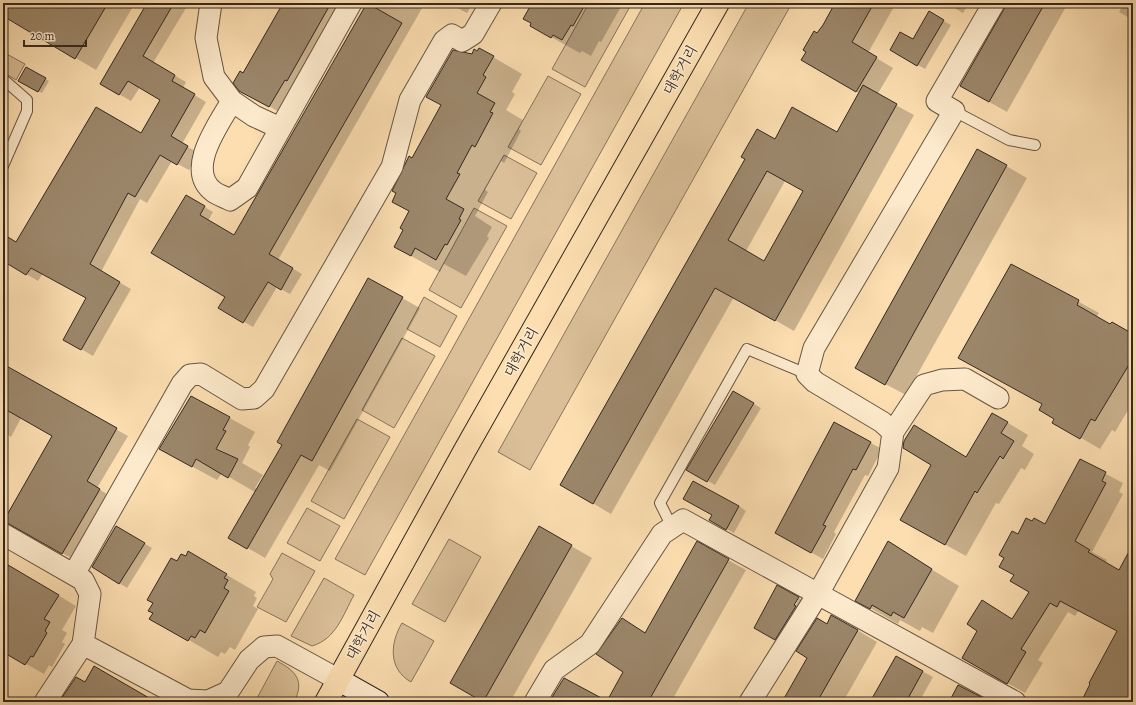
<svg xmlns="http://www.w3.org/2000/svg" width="1136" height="705" font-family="Alegreya,'Noto Serif KR',serif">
  <rect width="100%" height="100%" fill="#fcdeb1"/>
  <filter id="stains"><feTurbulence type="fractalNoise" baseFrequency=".005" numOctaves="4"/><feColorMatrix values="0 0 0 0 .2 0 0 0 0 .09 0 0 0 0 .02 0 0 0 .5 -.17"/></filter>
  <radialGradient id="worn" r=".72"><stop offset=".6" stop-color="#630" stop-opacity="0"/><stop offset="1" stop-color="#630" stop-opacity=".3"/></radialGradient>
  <path fill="#dabf98" stroke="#87745c" d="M 589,3 L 632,3 L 585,87 L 552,69 Z
    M 645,3 L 684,3 L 365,575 L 335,559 Z
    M 749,3 L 792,3 L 530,470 L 498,452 Z
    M 3,52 L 25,64 L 16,80 L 3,72 Z
    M 548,76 L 581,94 L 541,165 L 508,147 Z
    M 504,155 L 537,173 L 511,219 L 478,201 Z
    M 474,208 L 507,226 L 461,308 L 429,290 Z
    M 424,297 L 457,316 L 440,347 L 407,329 Z
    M 402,338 L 435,356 L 394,428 L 362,410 Z
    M 357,419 L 390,437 L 344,519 L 311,501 Z
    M 307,508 L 340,526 L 320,561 L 287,543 Z
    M 449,539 L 481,557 L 445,622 L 412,604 Z
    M 282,553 L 315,571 L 286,622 L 257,607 L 273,579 L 270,574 Z
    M 324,578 L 354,595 C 343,615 336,639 312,646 L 291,636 Z
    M 402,623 L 434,641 L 411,682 C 388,669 390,643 402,623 Z
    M 277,661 C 296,671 305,681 294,702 L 255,702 Z"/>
  <path fill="#0003" fill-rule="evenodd" d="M 3,3 L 135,3 L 96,70 L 3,15 Z
    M 149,3 L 189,3 L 153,63 L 186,82 L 183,88 L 206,102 L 182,144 L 199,153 L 189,170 L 172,161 L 147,203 L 140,199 L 101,272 L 131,289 L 93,356 L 64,339 L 88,298 L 43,273 L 38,281 L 3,260 L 3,235 L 17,243 L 142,134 L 162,100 L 140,87 L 131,101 L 101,84 Z
    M 282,3 L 344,3 L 279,112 L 250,95 L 243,74 L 283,4 Z
    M 378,3 L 425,3 L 278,260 L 302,274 L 290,294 L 277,287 L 253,327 L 219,307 L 226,296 L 186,196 L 213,212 L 208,221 L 234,236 Z
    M 448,3 L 473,3 L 467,13 Z
    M 533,3 L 619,3 L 622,5 L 601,42 L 599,41 L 591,56 L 582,51 L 580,53 L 531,26 Z
    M 837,3 L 896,3 L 868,53 L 893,68 L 877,95 L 914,115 L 794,331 L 734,297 L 611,514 L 562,485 L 775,140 L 837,133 L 859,93 L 802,60 ZM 785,181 L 805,191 L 765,262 L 746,251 Z
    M 946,3 L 969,3 L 963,13 Z
    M 1006,3 L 1068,3 L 1007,112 L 961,86 L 1005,9 Z
    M 1124,3 L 1133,3 L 1133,20 L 1119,12 Z
    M 929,13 L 951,25 L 925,69 L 891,50 L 914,41 Z
    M 472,56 L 493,57 L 522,74 L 512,92 L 515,94 L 506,110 L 523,120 L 519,129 L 521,131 L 504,163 L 501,161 L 485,190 L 488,192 L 475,216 L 492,227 L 487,236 L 489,238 L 466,276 L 444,264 L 440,272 L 395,247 L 405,230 L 410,211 L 412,159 Z
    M 26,69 L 49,81 L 42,93 L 20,81 Z
    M 978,150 L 1027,178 L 906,395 L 876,379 Z
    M 1012,265 L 1099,313 L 1096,317 L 1111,326 L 1133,335 L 1133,402 L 1115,432 L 1112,430 L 1100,449 L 1054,422 L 1055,419 L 1043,404 Z
    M 402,298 L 420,308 L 330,471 L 319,465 L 265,558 L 229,537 L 255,492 L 222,473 L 217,480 L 160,449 L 191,397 L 255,432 L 248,445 L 250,447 L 242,463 L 263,475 L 255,488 L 257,489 Z
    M 3,366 L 128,436 L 97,488 L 110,496 L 73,559 L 21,530 L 14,528 L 3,522 L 53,436 L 21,418 L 11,437 L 3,432 Z
    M 733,392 L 761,408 L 715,485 L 688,469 Z
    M 993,414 L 1028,435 L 1022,446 L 1034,454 L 1025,470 L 1021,468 L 999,504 L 996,503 L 966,556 L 922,532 Z
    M 871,443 L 882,449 L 868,476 L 865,475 L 834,532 L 836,534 L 823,559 L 787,539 Z
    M 1080,460 L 1123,483 L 1119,492 L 1123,494 L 1092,552 L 1107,560 L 1105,563 L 1119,571 L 1133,546 L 1133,702 L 1082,702 L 1118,631 L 1079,610 L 1075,616 L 1068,612 L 1038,660 L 1043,663 L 1025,693 L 963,658 L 1013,620 L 1030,592 L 1015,575 L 1018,535 L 1045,526 Z
    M 739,506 L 746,511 L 734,533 L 710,520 Z
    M 116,527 L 152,548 L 127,588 L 93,567 Z
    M 540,528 L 592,558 L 510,702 L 485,702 L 451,683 Z
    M 888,543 L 959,586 L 933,633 L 922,627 L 920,631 L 900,620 L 898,624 L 856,600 Z
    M 189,553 L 256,592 L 254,596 L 257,598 L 253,606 L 258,609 L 235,650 L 230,647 L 225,654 L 221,652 L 218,657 L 151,618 L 177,562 L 186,557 Z
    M 728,560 L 746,570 L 671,702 L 607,702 L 625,671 L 622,619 L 646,633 Z
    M 3,562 L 76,606 L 62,630 L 67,633 L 62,642 L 65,644 L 52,667 L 49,665 L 44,674 L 3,651 Z
    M 799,598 L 805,602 L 782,643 L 755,628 L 791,609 L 793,610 Z
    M 827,625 L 857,630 L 877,642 L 843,702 L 783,702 Z
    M 896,657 L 933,677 L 919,702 L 871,702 Z"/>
  <path fill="#9c876b" stroke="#342820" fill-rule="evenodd" d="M 3,3 L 108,3 L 75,59 L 3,16 Z
    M 147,3 L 174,3 L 143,56 L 175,75 L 172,81 L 195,94 L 171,136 L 188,146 L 177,165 L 160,155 L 135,197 L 128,193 L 90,264 L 120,282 L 81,350 L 63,340 L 86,298 L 31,268 L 26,275 L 3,261 L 3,234 L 16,242 L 96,107 L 141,133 L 160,100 L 128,81 L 119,95 L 100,84 Z
    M 283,3 L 331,3 L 287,81 L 285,80 L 269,107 L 239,91 L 233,83 L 240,71 L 243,73 Z
    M 367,3 L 402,23 L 269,254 L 293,268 L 281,290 L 268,282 L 243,323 L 218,308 L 225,297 L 151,253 L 186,195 L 205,206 L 200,215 L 234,235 Z
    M 532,3 L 586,3 L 573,26 L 571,25 L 562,40 L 553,35 L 551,38 L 530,26 L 531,23 L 523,19 Z
    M 835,3 L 874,3 L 852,42 L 877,57 L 856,92 L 801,60 L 806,52 L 803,50 L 814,31 L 817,33 L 823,25 Z
    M 1006,3 L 1045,3 L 989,102 L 960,86 L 1004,9 Z
    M 929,11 L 944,20 L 917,66 L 890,50 L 900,32 L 913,39 Z
    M 479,48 L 494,56 L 483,75 L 486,77 L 477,93 L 495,103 L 490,112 L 493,113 L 475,147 L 472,145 L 457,173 L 460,174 L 446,199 L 464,209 L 459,219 L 461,220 L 447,245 L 445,244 L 436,260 L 415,248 L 411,256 L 394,247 L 403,230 L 400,228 L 409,211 L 392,202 L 396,193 L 392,191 L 409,156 L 412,158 L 441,105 L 426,97 L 453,50 L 472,54 L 474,49 L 477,51 Z
    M 26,67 L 46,78 L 38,92 L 18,81 Z
    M 863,85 L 897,104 L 775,321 L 715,288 L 593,504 L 560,485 L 745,159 L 741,157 L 757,129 L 775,139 L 792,107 L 837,132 ZM 767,171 L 803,191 L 764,261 L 728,240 Z
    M 977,149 L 1007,165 L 885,385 L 855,368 Z
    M 1011,264 L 1079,300 L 1077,305 L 1110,324 L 1112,322 L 1133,334 L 1133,358 L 1095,421 L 1091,419 L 1080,439 L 1052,423 L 1054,419 L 1039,410 L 1042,404 L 958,358 Z
    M 368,278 L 403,297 L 312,461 L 301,455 L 247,549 L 228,538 L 282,445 L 277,442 Z
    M 3,364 L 117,428 L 87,481 L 100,489 L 62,554 L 9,524 L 3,522 L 52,436 L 3,408 Z
    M 733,391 L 754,403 L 707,482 L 686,470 Z
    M 191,396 L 230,417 L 223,430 L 226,431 L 216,449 L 238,459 L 228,478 L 196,459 L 192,467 L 159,449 Z
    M 992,413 L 1008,422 L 1001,433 L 1014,441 L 1003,459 L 1000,456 L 977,493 L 975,491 L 945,545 L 900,520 L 931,465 L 903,448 L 904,441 L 914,425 L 966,457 Z
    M 834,422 L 871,442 L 856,470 L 853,469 L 823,525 L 826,526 L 811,553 L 775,533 Z
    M 1080,459 L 1106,472 L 1102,481 L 1106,483 L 1075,541 L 1090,550 L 1088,552 L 1119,570 L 1133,544 L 1133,702 L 1081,702 L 1090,684 L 1089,683 L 1117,631 L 1060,601 L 1057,607 L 1050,603 L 1021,649 L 1026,652 L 1007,684 L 962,658 L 977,631 L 967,624 L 982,600 L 1012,619 L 1029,592 L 1010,581 L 1014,575 L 999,567 L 1004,558 L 999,555 L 1012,531 L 1018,534 L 1026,518 L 1032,521 L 1034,518 L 1045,524 Z
    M 693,481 L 739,506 L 726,530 L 709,520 L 712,515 L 683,499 Z
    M 116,526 L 145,543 L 119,584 L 92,567 Z
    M 539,526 L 572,545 L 483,702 L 450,683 Z
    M 697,541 L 729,559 L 648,702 L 549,702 L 564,678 L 607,701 L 623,672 L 596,654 L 622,618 L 645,633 Z
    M 888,541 L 932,569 L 904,618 L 893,612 L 891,616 L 872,605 L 870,609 L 855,601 Z
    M 188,551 L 227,574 L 224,578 L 228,580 L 224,588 L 229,591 L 205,633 L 200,630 L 195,638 L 191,636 L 188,641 L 149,619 L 153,613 L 148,611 L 153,603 L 147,600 L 171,558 L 177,561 L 181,554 L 186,556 Z
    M 3,562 L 59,595 L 44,619 L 50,622 L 45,631 L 47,633 L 33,657 L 31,656 L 25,665 L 3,652 Z
    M 777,585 L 799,597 L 794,605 L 796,606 L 775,640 L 754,628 Z
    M 831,615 L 858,630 L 817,702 L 782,702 L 807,658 L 796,651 L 817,618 L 827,624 Z
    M 896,656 L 923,671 L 906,702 L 870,702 Z
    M 94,666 L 156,702 L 59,702 L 76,677 L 85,682 Z
    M 958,685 L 985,699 L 983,702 L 949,702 Z"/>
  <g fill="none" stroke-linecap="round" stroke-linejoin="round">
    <defs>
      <path id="service" d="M 3,79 L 27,100 L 27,111 L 3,166
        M 954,111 L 1009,140 L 1035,145
        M 672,527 L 660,503 L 747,349 L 807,374"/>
      <path id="minor" d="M 211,3 L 206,38 L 214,77 L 232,101 L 254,116 L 280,128
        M 232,101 C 219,124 184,170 214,192 C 218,195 225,197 230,200 L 247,188 L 351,3
        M 893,432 L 924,385 L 942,380 L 965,379 L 998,398
        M 3,534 L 83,580 L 90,594 L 83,644 L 188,700 L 208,701 L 228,692 L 249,660 L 264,647 L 277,646 L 339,680
        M 74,574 L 182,384 L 190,375 L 201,374 L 242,399 L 254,398 L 264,389 L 392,167 L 410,100 L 444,41 L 452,35 L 462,41 L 473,34 L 491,3
        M 45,702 L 83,644
        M 535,702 L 554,670 L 590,644 L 662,534 L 683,520 L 1015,702
        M 750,702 L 818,594 L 888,468 L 893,432 L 882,422 L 815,382 L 807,374 L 814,348 L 954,111 L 937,101 L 994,3"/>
      <path id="secondary" d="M 339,680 L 378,702"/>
      <path id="primary" d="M 326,702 L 465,450 L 718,3"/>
    </defs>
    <use href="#service" stroke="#665644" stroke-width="12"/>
    <use href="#minor" stroke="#665644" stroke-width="23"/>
    <use href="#secondary" stroke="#342820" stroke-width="24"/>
    <use href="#primary" stroke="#342820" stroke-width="24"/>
    <use href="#service" stroke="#fdeacc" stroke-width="10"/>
    <use href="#minor" stroke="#fdeacc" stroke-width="21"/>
    <use href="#secondary" stroke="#fdeacc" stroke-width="22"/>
    <use href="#primary" stroke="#fcdeb1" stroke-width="22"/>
  </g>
  <g text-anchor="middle" stroke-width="3" stroke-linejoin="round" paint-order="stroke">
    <g font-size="14" fill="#342820" stroke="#fdeacc">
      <text transform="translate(680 70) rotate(-61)" y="5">대학거리</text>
      <text transform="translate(521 352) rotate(-61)" y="5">대학거리</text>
      <text transform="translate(363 635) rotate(-61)" y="5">대학거리</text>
    </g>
  </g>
  <rect width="1136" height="705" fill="none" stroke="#fcdeb1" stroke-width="16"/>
  <rect x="4" y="4" width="1128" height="697" fill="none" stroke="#342820" stroke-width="2"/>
  <rect x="8" y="8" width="1120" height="689" fill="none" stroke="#342820"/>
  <path d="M24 40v6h62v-6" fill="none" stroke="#342820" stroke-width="2"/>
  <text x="30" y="40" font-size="12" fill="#342820" stroke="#fdeacc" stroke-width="3" paint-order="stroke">20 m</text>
  <rect width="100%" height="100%" filter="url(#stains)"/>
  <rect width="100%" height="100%" fill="url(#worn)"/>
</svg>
